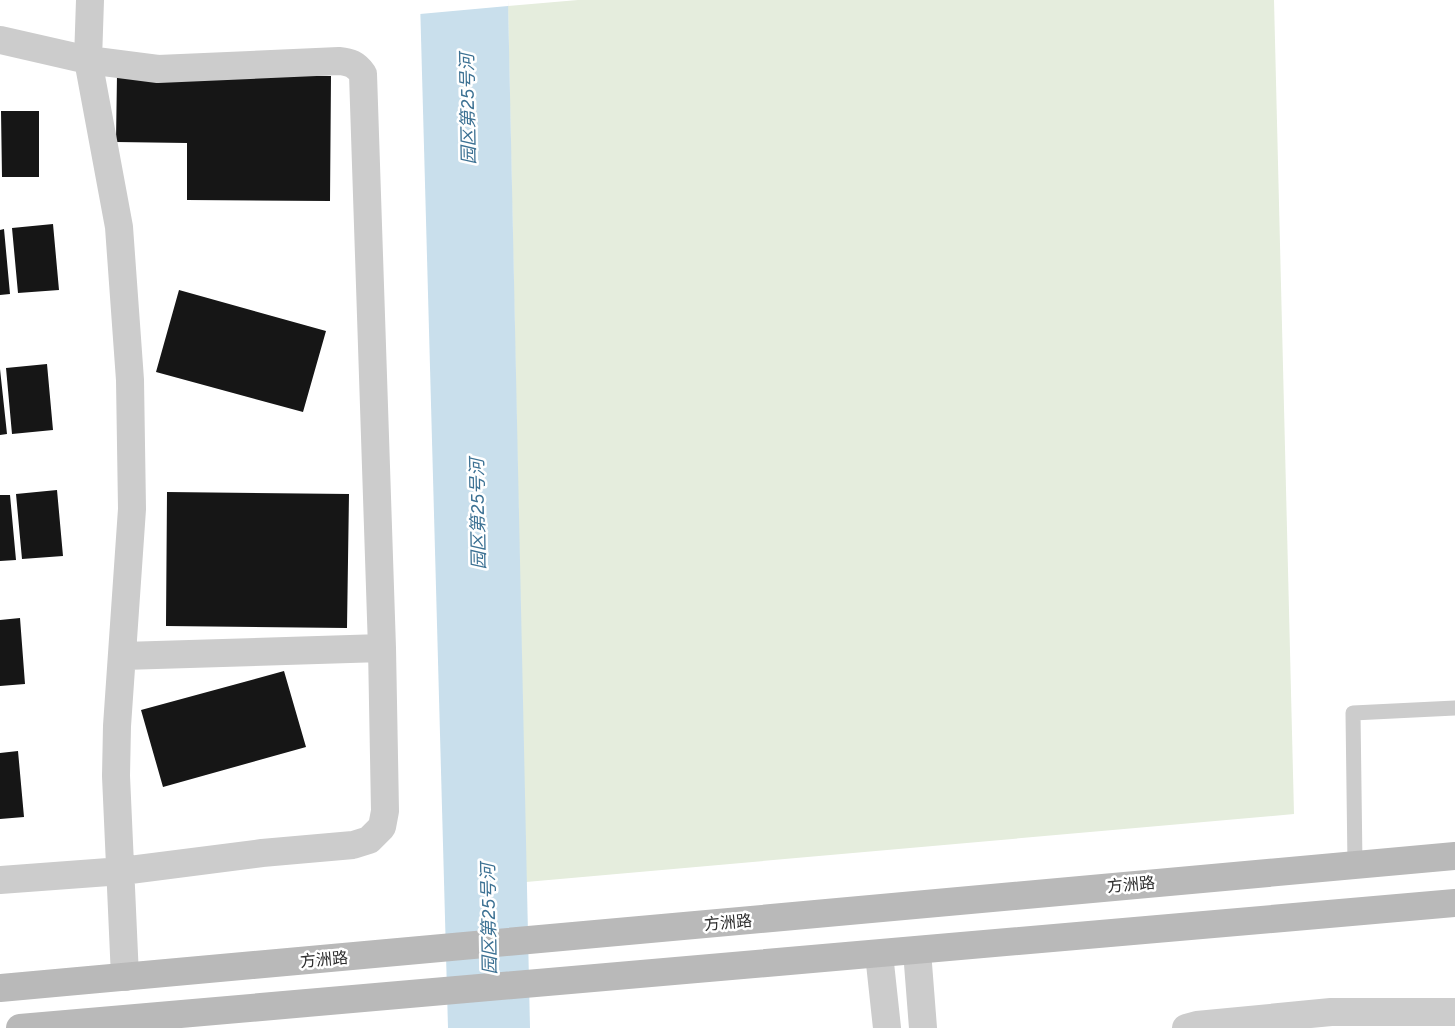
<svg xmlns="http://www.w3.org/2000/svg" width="1455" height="1028" font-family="Overpass,'Noto Sans SC',sans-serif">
  <rect width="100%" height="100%" fill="#fff"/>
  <path fill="#e5eddd" d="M 578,0 L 1274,0 L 1294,814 L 526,882 L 508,6 Z"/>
  <path fill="#c9dfec" d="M 420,0 L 508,0 L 530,1028 L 448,1028 Z"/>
  <path fill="#fff" d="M 420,0 L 508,0 L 508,6 L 420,14 Z"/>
  <path fill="#161616" d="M 117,74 L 331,76 L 330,201 L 187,200 L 187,143 L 116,142 Z
    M 1,111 L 39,111 L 39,177 L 2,177 Z
    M 53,224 L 59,290 L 18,293 L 12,228 Z
    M 4,229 L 10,294 L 0,295 L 0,230 Z
    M 179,290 L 326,331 L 303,412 L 156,372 Z
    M 47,364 L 53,430 L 12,434 L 6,368 Z
    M 0,369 L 7,434 L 0,435 Z
    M 57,490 L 63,556 L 22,559 L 16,494 Z
    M 167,492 L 349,494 L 347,628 L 166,626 Z
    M 0,495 L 10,495 L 16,560 L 0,561 Z
    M 20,618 L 25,684 L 0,686 L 0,620 Z
    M 284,671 L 306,747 L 163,787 L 141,710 Z
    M 18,751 L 24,817 L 0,819 L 0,753 Z"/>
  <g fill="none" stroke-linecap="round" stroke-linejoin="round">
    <path stroke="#ccc" stroke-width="15" d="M 1355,864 L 1353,713 L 1455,708"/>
    <path stroke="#ccc" stroke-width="28" d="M 90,0 L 88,60 L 119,227 L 130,380 L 132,509 L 117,726 L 116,776 L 125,977
      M 0,40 L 88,60 L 158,69 L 339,61 C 350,62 356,64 363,74 L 382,648 L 385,811 L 382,827 L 369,840 L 353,845 L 262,853 L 122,871 L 0,880
      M 123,656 L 382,648
      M 917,951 L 923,1028
      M 879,954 L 887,1028
      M 1186,1028 L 1197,1025 L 1331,1012 L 1455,1012"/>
    <path stroke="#b9b9b9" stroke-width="28" d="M 0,988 L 1455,856
      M 20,1028 L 1455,903"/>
  </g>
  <g text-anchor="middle" stroke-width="5" stroke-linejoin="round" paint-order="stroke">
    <g font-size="16" fill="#2f2f2f" stroke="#fff">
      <text transform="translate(1131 884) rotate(-5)" y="6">方洲路</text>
      <text transform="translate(728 922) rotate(-5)" y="6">方洲路</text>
      <text transform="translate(324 959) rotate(-5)" y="6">方洲路</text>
    </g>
    <g font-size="18" font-style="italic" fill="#3c7193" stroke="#fff">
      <text transform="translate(468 109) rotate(-91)" y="6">园区第25号河</text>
      <text transform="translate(478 514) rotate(-91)" y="6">园区第25号河</text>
      <text transform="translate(489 919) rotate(-91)" y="6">园区第25号河</text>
    </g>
  </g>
</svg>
